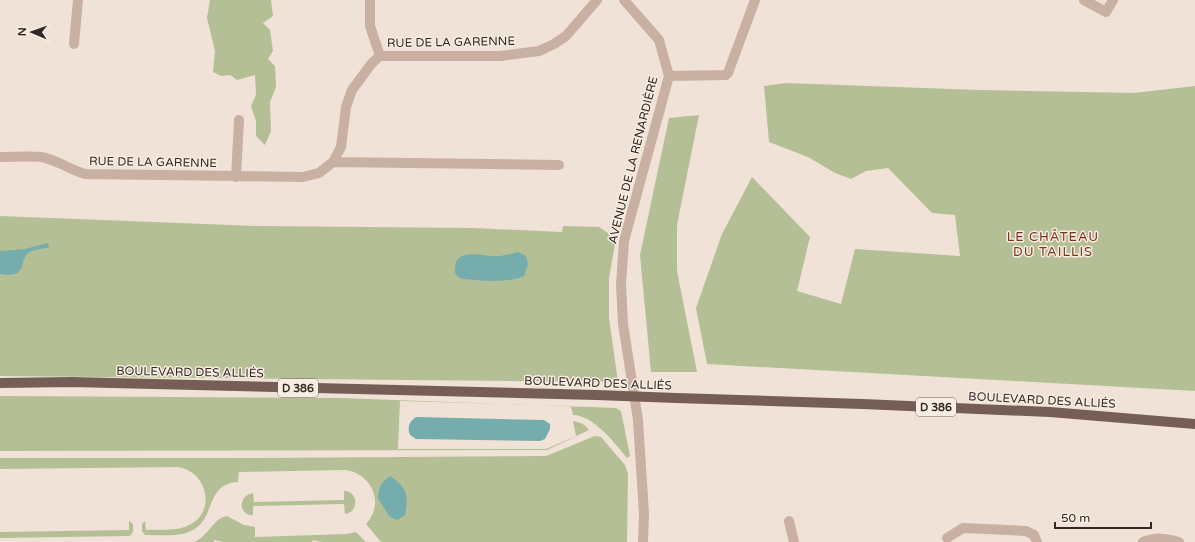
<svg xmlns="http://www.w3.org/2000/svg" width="1195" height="542" font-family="'Varela Round',sans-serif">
  <rect width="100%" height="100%" fill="#f0e2d6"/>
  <path fill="#b4bf96" d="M 210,0 L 271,0 L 273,16 L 263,23 L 270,30 L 273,51 L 268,59 L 275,66 L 276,87 L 270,102 L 271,131 L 265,145 L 256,136 L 256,121 L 251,106 L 256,95 L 255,75 L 237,80 L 230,75 L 221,76 L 213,72 L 215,51 L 207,18 Z
    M 786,83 L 979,90 L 1134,93 L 1195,86 L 1195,391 L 707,364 L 696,308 L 722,234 L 752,177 L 810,237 L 797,291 L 841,304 L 855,249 L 960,256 L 955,215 L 932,213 L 888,168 L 866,171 L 851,179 L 835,173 L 808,157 L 769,142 L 764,86 Z
    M 699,115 L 677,225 L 677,271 L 697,372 L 651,372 L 640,255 L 669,118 Z
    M 0,216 L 259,226 L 473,228 L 562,232 L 563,226 L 599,227 L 611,235 L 610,238 L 616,239 L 609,278 L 609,318 L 618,382 L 0,376 Z
    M 0,396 L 340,398 L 616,408 L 621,411 L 630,456 L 627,458 C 615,443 593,415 573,415 L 571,406 L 400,401 L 398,449 L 546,449 L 576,436 L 573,421 C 580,422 586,425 589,430 L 547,450 L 0,451 Z
    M 595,436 L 601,437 L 625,465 L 628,474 L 627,542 L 381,542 L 366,524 C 369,521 371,517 373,513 C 381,493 365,471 344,470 L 239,472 L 238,482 C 204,484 217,519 191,531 C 179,537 158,535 145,535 L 142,531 L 142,524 L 145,521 L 146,530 C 160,529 178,532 191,524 C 217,510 206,470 177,467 L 0,469 L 0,458 L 258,458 L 546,456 Z
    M 344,491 C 350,491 353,494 355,499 C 356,507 353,513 345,514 L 344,504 L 253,506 L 253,515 C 239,516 237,496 253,493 L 254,502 L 344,500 Z
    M 227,516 L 244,525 L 255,527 L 255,537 L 347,534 L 356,532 L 366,542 L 322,542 L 313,540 L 312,542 L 224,542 L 214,540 L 214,542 L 194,542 C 209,536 212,519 227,516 Z
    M 129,521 L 133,524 L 133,532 L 131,535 L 129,536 L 0,538 L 0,532 L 129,530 Z"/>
  <path fill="#75adac" d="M 48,243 L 49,247 C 43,249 35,249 30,252 C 17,258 31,279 0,274 L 0,251 L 25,249 Z
    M 518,252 L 526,256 L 528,264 L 524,276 C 504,284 482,280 462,279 C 456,276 454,273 455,267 C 457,248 481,256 493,256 C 501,257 510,254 518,252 Z
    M 416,417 L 544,420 L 550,424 L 550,429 L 545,439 L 540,441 L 416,439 L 410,435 C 407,427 409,422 416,417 Z
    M 390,476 C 407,487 409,496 405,515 L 397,520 L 389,516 L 378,498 C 379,486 381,483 390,476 Z"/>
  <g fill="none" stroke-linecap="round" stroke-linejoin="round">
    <path stroke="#c8b1a2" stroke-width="10" d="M 370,0 L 370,26 L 380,56
      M 624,0 L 659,40 L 669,76 L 624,241 L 621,285 L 623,324 L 638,420 L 644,514 L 643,542
      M 1084,0 L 1106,12 L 1113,0
      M 74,44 L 78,0
      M 669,76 L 726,75 L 728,73 L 755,0
      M 0,157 C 13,157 28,156 41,157 C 56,159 70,170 85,174 L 303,177 L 319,173 L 333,162 L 341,147 L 346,107 L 352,90 L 372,63 L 380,56 L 501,56 L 539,51 L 554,44 L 566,36 L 597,0
      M 333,162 L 559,165
      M 236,177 L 239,120
      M 789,521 L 794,542
      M 947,538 L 963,528 L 1026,531 L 1034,535 L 1037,542
      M 1143,542 C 1156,537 1165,538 1179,542"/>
    <path stroke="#755e55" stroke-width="10" d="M 0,383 L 72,382 L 597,395
      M 676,398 L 863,404 L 1050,412 L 1195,424"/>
    <path stroke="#755e55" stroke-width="10" d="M 597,395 L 676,398"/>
  </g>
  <g text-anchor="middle" stroke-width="3" stroke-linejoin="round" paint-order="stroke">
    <g fill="#f8ede2" stroke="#6e635e" stroke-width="1">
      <rect x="278" y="379" width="40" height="18" rx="3"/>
      <rect x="916" y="398" width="40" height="18" rx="3"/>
    </g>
    <g font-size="11" font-weight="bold" fill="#332825">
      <text x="298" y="392">D 386</text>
      <text x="936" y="411">D 386</text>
    </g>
    <g font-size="12" fill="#332825" stroke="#f8ede2">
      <text transform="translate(451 42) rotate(-1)" y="4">RUE DE LA GARENNE</text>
      <text transform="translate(633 160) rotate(-76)" y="4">AVENUE DE LA RENARDIÈRE</text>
      <text transform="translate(153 162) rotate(1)" y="4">RUE DE LA GARENNE</text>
      <text transform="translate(190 372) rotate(1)" y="4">BOULEVARD DES ALLIÉS</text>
      <text transform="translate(598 383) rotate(2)" y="4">BOULEVARD DES ALLIÉS</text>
      <text transform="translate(1042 400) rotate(3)" y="4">BOULEVARD DES ALLIÉS</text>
    </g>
    <g font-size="13" letter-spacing="1" fill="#81301e" stroke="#f8ede2">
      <text x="1053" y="241">LE CHÂTEAU<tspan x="1053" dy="15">DU TAILLIS</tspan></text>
    </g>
  </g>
  <g transform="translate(32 32) rotate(272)" stroke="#f8ede2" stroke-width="3" paint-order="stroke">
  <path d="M0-3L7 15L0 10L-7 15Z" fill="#332825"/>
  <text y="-6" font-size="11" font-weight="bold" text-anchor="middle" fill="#332825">N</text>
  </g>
  <path d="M1055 522v6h96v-6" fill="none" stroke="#332825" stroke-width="2"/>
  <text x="1061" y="522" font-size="12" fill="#332825" stroke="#f8ede2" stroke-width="3" paint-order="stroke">50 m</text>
</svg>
